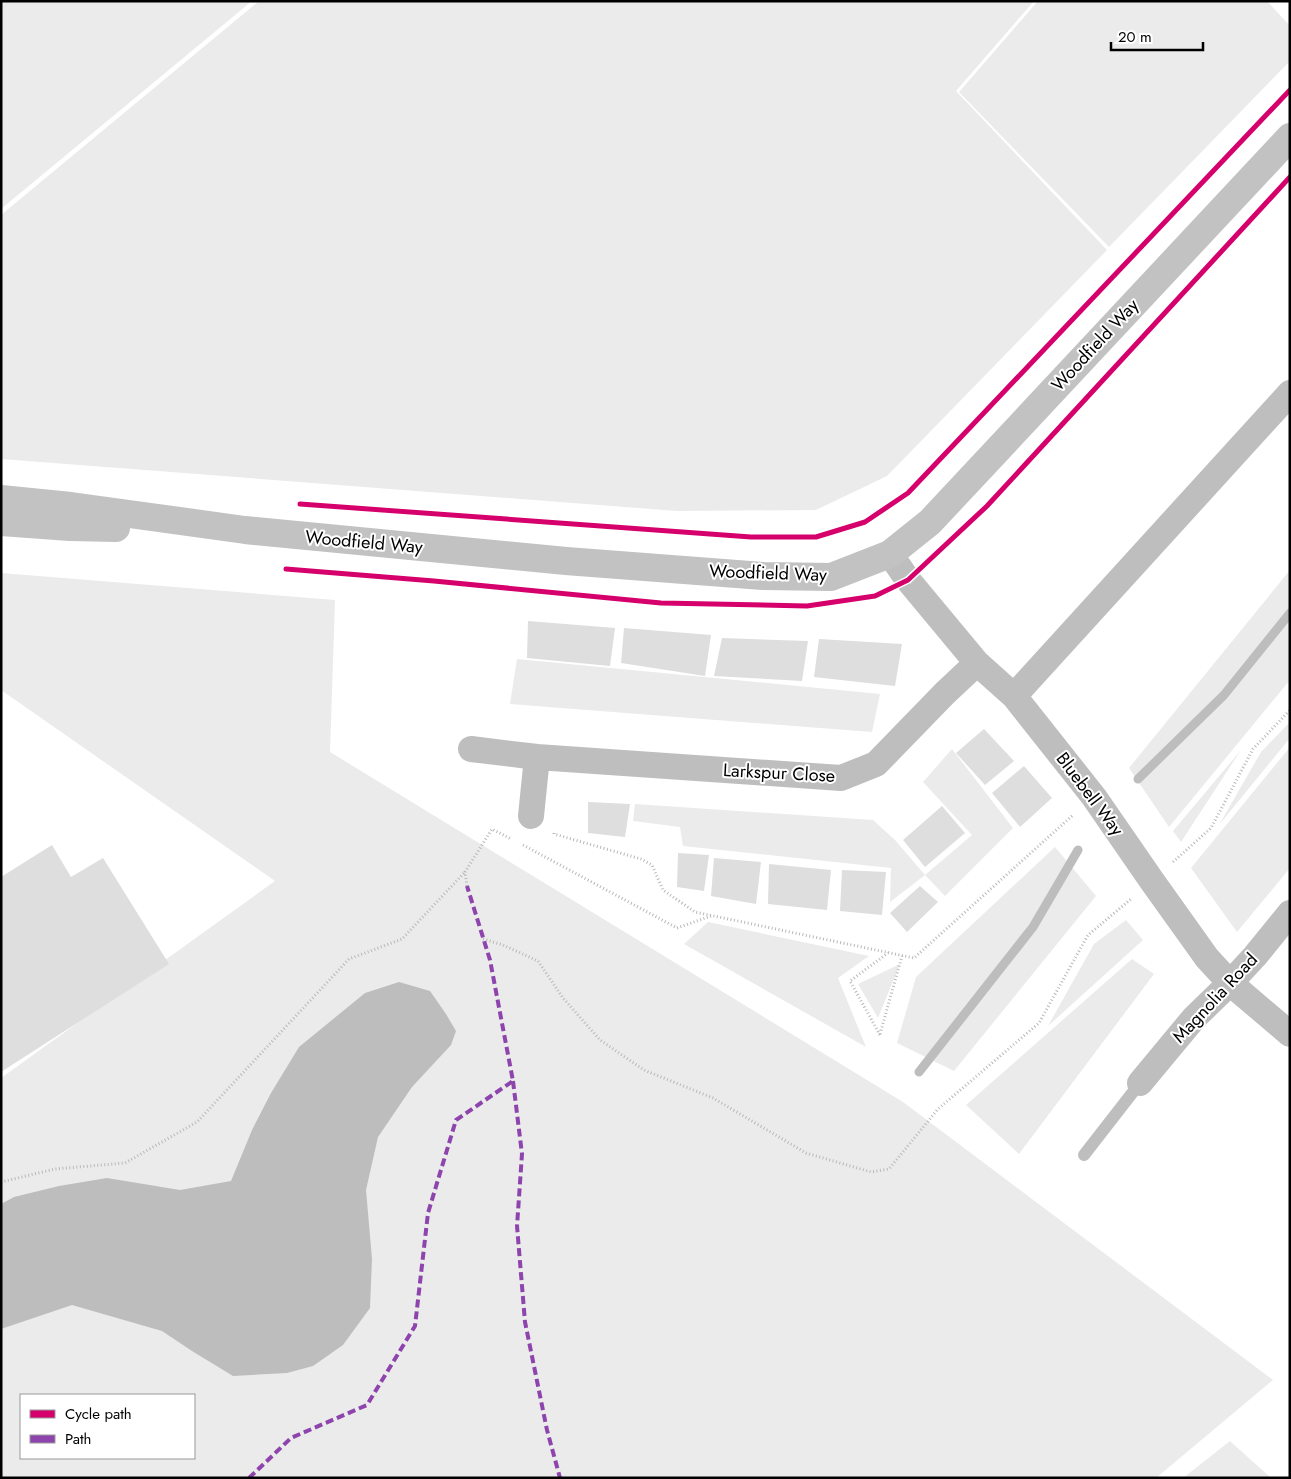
<svg xmlns="http://www.w3.org/2000/svg" width="1291" height="1479" font-family="Jost,sans-serif">
  <rect width="100%" height="100%" fill="#fff"/>
  <path fill="#ebebeb" fill-rule="evenodd" d="M 1,1 L 252,1 L 1,209 Z
    M 259,1 L 1034,1 L 956,91 L 1107,250 L 887,476 L 816,510 L 677,511 L 1,459 L 1,215 Z
    M 1038,1 L 1267,1 L 1290,26 L 1290,61 L 1109,247 L 959,92 Z
    M 1290,570 L 1290,680 L 1169,827 L 1129,768 Z
    M 1,573 L 335,600 L 330,752 L 903,1102 L 1273,1380 L 1156,1478 L 1,1478 L 1,1078 L 275,881 L 1,690 ZM 21,1395 L 194,1395 L 194,1458 L 21,1458 Z
    M 517,659 L 880,694 L 872,732 L 510,704 Z
    M 1290,722 L 1290,738 L 1219,825 L 1261,752 Z
    M 1290,747 L 1290,868 L 1237,932 L 1191,868 Z
    M 952,749 L 1013,828 L 945,896 L 925,875 L 890,902 L 891,868 L 683,846 L 680,827 L 633,821 L 635,804 L 873,820 L 895,840 L 925,875 L 972,835 L 923,782 Z
    M 1241,750 L 1181,842 L 1173,831 Z
    M 1055,847 L 1096,896 L 954,1071 L 897,1043 L 916,977 Z
    M 1126,920 L 1143,940 L 1048,1026 L 1094,944 Z
    M 708,922 L 869,956 L 838,978 L 866,1047 L 684,944 Z
    M 1132,959 L 1154,974 L 1019,1154 L 966,1105 Z
    M 900,964 L 878,1018 L 858,984 Z
    M 1230,1441 L 1271,1478 L 1183,1478 Z"/>
  <path fill="#bdbdbd" d="M 399,982 L 430,991 L 446,1014 L 456,1031 L 451,1045 L 412,1087 L 378,1137 L 366,1190 L 372,1259 L 370,1308 L 343,1345 L 313,1366 L 287,1373 L 233,1376 L 192,1351 L 162,1331 L 72,1305 L 1,1329 L 1,1204 L 14,1197 L 59,1186 L 107,1178 L 180,1190 L 231,1181 L 252,1130 L 271,1093 L 299,1047 L 365,993 Z"/>
  <g fill="none" stroke-linecap="round" stroke-linejoin="round">
    <path stroke="#bdbdbd" stroke-width="9" d="M 1138,779 L 1224,695 L 1290,613
      M 919,1072 L 1033,927 L 1078,850"/>
  </g>
  <path fill="#dedede" d="M 528,621 L 615,628 L 610,666 L 527,658 Z
    M 624,628 L 711,635 L 705,676 L 621,663 Z
    M 722,638 L 808,641 L 802,681 L 714,676 Z
    M 819,639 L 902,644 L 895,686 L 814,677 Z
    M 984,729 L 1014,761 L 985,785 L 956,753 Z
    M 1024,766 L 1052,798 L 1020,827 L 992,793 Z
    M 588,802 L 630,804 L 625,837 L 588,833 Z
    M 942,806 L 965,833 L 925,867 L 903,840 Z
    M 52,845 L 71,877 L 103,858 L 169,964 L 1,1072 L 1,877 Z
    M 678,853 L 709,855 L 704,891 L 677,887 Z
    M 714,858 L 761,862 L 756,904 L 711,896 Z
    M 769,864 L 831,870 L 827,910 L 768,904 Z
    M 842,870 L 886,872 L 882,915 L 840,911 Z
    M 920,886 L 938,902 L 907,932 L 890,913 Z"/>
  <g fill="none" stroke-linecap="round" stroke-linejoin="round">
    <path stroke="#b9b9b9" stroke-width="3" stroke-dasharray="1 2.5" stroke-linecap="butt" d="M 554,833 L 554,834 L 641,859 L 652,865 L 663,890 L 695,912 L 914,958 L 1073,815
      M 523,845 L 677,928 L 711,916
      M 1173,862 L 1211,828 L 1253,749 L 1290,710
      M 467,886 L 465,872 L 492,829 L 511,839
      M 483,939 L 503,945 L 538,961 L 563,998 L 600,1040 L 644,1070 L 713,1098 L 806,1153 L 871,1172 L 889,1169 L 938,1109 L 1039,1023 L 1088,935 L 1131,899
      M 880,1034 L 902,956
      M 880,1035 L 850,981 L 888,953
      M 1,1182 L 55,1169 L 125,1163 L 197,1122 L 349,959 L 402,939 L 465,872"/>
    <path stroke="#bebebe" stroke-width="12" d="M 1084,1155 L 1140,1083"/>
    <path stroke="#bebebe" stroke-width="26" d="M 890,554 L 908,580 L 977,663 L 1014,696 L 1094,797 L 1152,881 L 1207,958 L 1230,983 L 1290,1034
      M 1014,696 L 1290,393
      M 471,749 L 537,757 L 841,778 L 876,764 L 945,693 L 977,663
      M 531,816 L 537,757
      M 1140,1083 L 1194,1018 L 1230,983 L 1255,956 L 1290,913"/>
    <path stroke="#c2c2c2" stroke-width="28" d="M 1,499 L 71,506 L 245,530 L 566,561 L 763,576 L 831,577 L 890,554 L 930,522 L 1290,137
      M 1,522 L 70,527 L 116,528"/>
    <path stroke="#8e44ad" stroke-width="4" stroke-dasharray="8 4" stroke-linecap="butt" d="M 513,1081 L 522,1154 L 517,1226 L 525,1322 L 547,1430 L 560,1478
      M 249,1478 L 291,1438 L 367,1405 L 415,1326 L 428,1213 L 456,1120 L 513,1081 L 490,960 L 467,886"/>
    <defs>
      <path id="cycleway" d="M 300,504 L 751,537 L 816,537 L 865,522 L 908,493 L 1290,90
        M 286,569 L 434,581 L 661,603 L 807,606 L 875,596 L 908,580 L 987,506 L 1290,177"/>
    </defs>
    <use href="#cycleway" stroke="#fff" stroke-width="8"/>
    <use href="#cycleway" stroke="#d6006c" stroke-width="5"/>
  </g>
  <g text-anchor="middle" stroke-width="4" stroke-linejoin="round" paint-order="stroke">
    <g font-size="18" fill="#000" stroke="#fff">
      <text transform="translate(1095 345) rotate(-47)" y="6">Woodfield Way</text>
      <text transform="translate(364 542) rotate(5)" y="6">Woodfield Way</text>
      <text transform="translate(768 573) rotate(2)" y="6">Woodfield Way</text>
      <text transform="translate(779 773) rotate(3)" y="6">Larkspur Close</text>
      <text transform="translate(1090 794) rotate(53)" y="6">Bluebell Way</text>
      <text transform="translate(1215 998) rotate(-47)" y="6">Magnolia Road</text>
    </g>
  </g>
  <rect width="1291" height="1479" fill="none" stroke="#000000" stroke-width="5"/>
  <rect x="20" y="1394" width="175" height="65" fill="#ffffff" stroke="#999999"/>
  <rect x="30" y="1410" width="25" height="8" fill="#d6006c" stroke="#999999"/>
  <text x="65" y="1419" font-size="15" fill="#000000">Cycle path</text>
  <rect x="30" y="1435" width="25" height="8" fill="#8e44ad" stroke="#999999"/>
  <text x="65" y="1444" font-size="15" fill="#000000">Path</text>
  <path d="M1111 42v8h92v-8" fill="none" stroke="#000000" stroke-width="2.5"/>
  <text x="1118" y="42" font-size="15" fill="#000000" stroke="#ffffff" stroke-width="4" paint-order="stroke">20 m</text>
</svg>
